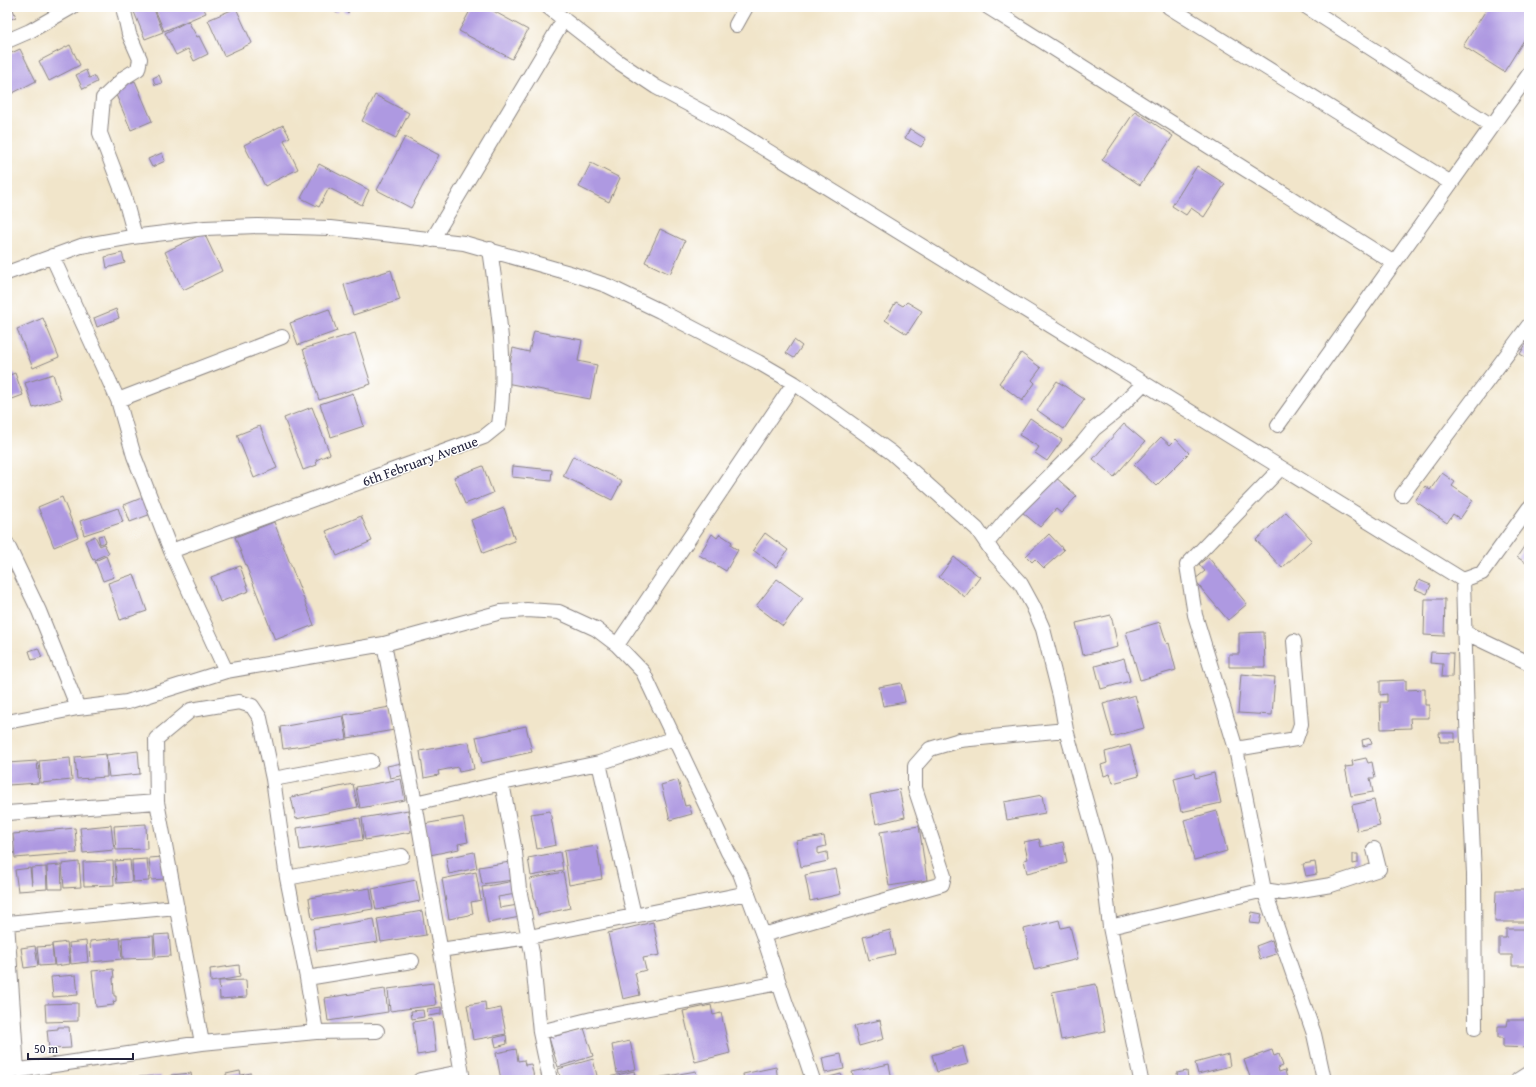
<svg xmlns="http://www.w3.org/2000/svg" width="1536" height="1087" font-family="'Gentium Book Plus',serif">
  <rect width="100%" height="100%" fill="#fff"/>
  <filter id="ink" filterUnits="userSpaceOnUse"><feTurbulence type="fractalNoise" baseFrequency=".025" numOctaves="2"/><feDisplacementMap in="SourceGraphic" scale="8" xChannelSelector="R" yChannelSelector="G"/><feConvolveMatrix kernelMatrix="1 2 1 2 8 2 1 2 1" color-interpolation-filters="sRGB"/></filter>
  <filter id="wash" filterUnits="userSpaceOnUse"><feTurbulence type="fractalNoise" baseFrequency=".012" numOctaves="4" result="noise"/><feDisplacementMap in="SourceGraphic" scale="16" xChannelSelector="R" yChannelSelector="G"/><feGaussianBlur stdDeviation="0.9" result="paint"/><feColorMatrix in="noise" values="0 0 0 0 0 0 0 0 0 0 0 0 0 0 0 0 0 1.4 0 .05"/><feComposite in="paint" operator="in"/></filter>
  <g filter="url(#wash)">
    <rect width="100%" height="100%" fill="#f1e5ca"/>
    <g id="blocks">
      <path fill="#ae99e1" d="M 7,7 L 12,7 L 16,17 L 9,20 L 7,16 Z
        M 132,7 L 153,7 L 163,32 L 145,39 Z
        M 154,7 L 203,7 L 206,13 L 164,31 Z
        M 327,7 L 351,7 L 348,13 L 340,8 L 337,13 Z
        M 472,7 L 486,7 L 528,30 L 512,59 L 459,31 Z
        M 1488,7 L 1529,7 L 1529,32 L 1504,72 L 1463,46 Z
        M 236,8 L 252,43 L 224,56 L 208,20 Z
        M 188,21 L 197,37 L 199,36 L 208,54 L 194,61 L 188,49 L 176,55 L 165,33 Z
        M 70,45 L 80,65 L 49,81 L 39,61 Z
        M 20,49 L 36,81 L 7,96 L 7,55 Z
        M 86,70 L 89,78 L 94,76 L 97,82 L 83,89 L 76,75 Z
        M 159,75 L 162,83 L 155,85 L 153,78 Z
        M 135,81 L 152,121 L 131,130 L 114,90 Z
        M 375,95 L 409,113 L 396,138 L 362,121 Z
        M 1135,111 L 1173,136 L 1140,185 L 1102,160 Z
        M 283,125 L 290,137 L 284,140 L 298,169 L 265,186 L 244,145 Z
        M 910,129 L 926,139 L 921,147 L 905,138 Z
        M 405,137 L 439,155 L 411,208 L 377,190 Z
        M 162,153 L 165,161 L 152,167 L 148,159 Z
        M 591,163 L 620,178 L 609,202 L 579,187 Z
        M 319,164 L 369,190 L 362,205 L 329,188 L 319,207 L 301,198 Z
        M 1197,166 L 1225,184 L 1204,217 L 1191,208 L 1186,215 L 1172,206 Z
        M 660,229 L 685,241 L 670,274 L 645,262 Z
        M 204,233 L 222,271 L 183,290 L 165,252 Z
        M 122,253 L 125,263 L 107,268 L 105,257 Z
        M 391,270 L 400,300 L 353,315 L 344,285 Z
        M 896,302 L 903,306 L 907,302 L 922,311 L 907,334 L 885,320 Z
        M 116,309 L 119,318 L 97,327 L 94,318 Z
        M 329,309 L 337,331 L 298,345 L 290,323 Z
        M 43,318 L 59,357 L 33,368 L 17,329 Z
        M 534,331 L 582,340 L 578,361 L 597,365 L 590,399 L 506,383 L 513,348 L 529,352 Z
        M 355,333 L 371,384 L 319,400 L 303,349 Z
        M 1529,339 L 1529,359 L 1520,354 Z
        M 794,340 L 802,346 L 794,358 L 786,353 Z
        M 1021,353 L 1041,368 L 1032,380 L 1035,383 L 1022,401 L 999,383 Z
        M 15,373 L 23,395 L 7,401 L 7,376 Z
        M 53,374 L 61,399 L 33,408 L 25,383 Z
        M 1057,381 L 1084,399 L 1064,429 L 1037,410 Z
        M 353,393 L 364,426 L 331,437 L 320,404 Z
        M 312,407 L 330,454 L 316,460 L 317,465 L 303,470 L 284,418 Z
        M 1030,418 L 1062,440 L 1047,461 L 1035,453 L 1039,447 L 1019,435 Z
        M 1124,424 L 1145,442 L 1114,477 L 1093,459 Z
        M 260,426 L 277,468 L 254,478 L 237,435 Z
        M 1161,437 L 1170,445 L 1176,439 L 1189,453 L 1156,486 L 1134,465 Z
        M 573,456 L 622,481 L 612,500 L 563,476 Z
        M 483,466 L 493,493 L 465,504 L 454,477 Z
        M 513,466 L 552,470 L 551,481 L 512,477 Z
        M 1442,473 L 1455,482 L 1452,486 L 1473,500 L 1460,519 L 1453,514 L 1447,523 L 1415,501 L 1425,486 L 1430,490 Z
        M 1054,476 L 1077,496 L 1061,513 L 1056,509 L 1040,527 L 1022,512 Z
        M 62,497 L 78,537 L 54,547 L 38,507 Z
        M 144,497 L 151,514 L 130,522 L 124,505 Z
        M 118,508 L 123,522 L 84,535 L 80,521 Z
        M 504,508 L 515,541 L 483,553 L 471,520 Z
        M 1286,512 L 1312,540 L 1282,568 L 1256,540 Z
        M 361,516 L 372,541 L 337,556 L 326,531 Z
        M 274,522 L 314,625 L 275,640 L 235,537 Z
        M 765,533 L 788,550 L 776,567 L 753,550 Z
        M 712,534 L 717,538 L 720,534 L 732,542 L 730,545 L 738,550 L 726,571 L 699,555 Z
        M 1049,534 L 1064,550 L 1044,568 L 1035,559 L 1032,562 L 1026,556 Z
        M 103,535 L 106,542 L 100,544 L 98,536 Z
        M 95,536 L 100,546 L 104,544 L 109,553 L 93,560 L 85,541 Z
        M 1529,539 L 1529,565 L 1517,557 Z
        M 106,556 L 114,577 L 103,581 L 95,561 Z
        M 954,557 L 980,577 L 965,597 L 939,577 Z
        M 1208,557 L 1247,604 L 1228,620 L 1194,580 L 1205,571 L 1199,564 Z
        M 240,566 L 249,591 L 220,602 L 211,577 Z
        M 134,574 L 147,611 L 120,620 L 108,583 Z
        M 777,579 L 803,598 L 783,626 L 756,606 Z
        M 1419,580 L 1431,585 L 1427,594 L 1415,589 Z
        M 1425,599 L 1445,599 L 1444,636 L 1424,635 Z
        M 1111,615 L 1118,647 L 1083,655 L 1076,623 Z
        M 1160,622 L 1167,644 L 1169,643 L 1176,670 L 1140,680 L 1126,632 Z
        M 1264,632 L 1265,667 L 1229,667 L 1229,654 L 1239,654 L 1239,633 Z
        M 38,648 L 42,657 L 32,660 L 29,651 Z
        M 1431,652 L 1453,653 L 1452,677 L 1442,677 L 1443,664 L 1430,663 Z
        M 1124,658 L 1130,681 L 1101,689 L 1095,666 Z
        M 1241,674 L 1275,677 L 1272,715 L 1238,713 Z
        M 1406,680 L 1406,690 L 1425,689 L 1425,705 L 1429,705 L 1429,718 L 1410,718 L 1411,728 L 1381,729 L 1380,702 L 1387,702 L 1387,694 L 1380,695 L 1380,681 Z
        M 901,683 L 905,702 L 883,706 L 879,687 Z
        M 1135,695 L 1144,728 L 1112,737 L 1103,704 Z
        M 390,707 L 394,730 L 348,738 L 344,715 Z
        M 343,716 L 347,739 L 283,749 L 280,727 Z
        M 526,726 L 532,752 L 482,763 L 476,737 Z
        M 1439,733 L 1455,733 L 1455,742 L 1440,742 Z
        M 1370,738 L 1372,744 L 1363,746 L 1362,740 Z
        M 469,742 L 474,769 L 459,772 L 458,767 L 438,771 L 439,775 L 424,778 L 420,751 Z
        M 1130,745 L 1139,776 L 1113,783 L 1110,774 L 1104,776 L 1101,765 L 1107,763 L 1105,752 Z
        M 138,751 L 140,774 L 109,777 L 106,755 Z
        M 106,754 L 107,777 L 77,779 L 75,757 Z
        M 70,758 L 72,780 L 41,783 L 39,761 Z
        M 1366,758 L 1368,763 L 1372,762 L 1375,778 L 1370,778 L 1373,792 L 1351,796 L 1345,767 L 1353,766 L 1352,761 Z
        M 37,761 L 39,783 L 8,785 L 7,763 Z
        M 402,763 L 405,775 L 390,778 L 387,766 Z
        M 1194,773 L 1195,778 L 1214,773 L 1221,803 L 1181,812 L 1174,778 Z
        M 401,779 L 405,800 L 360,808 L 356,787 Z
        M 678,780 L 685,806 L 689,805 L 692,814 L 670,820 L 661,785 Z
        M 353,784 L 358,807 L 296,819 L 291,797 Z
        M 899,789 L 905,817 L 876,824 L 870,795 Z
        M 1042,795 L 1045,813 L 1007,820 L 1004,802 Z
        M 1374,800 L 1380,826 L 1357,831 L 1352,805 Z
        M 408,810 L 411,832 L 365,840 L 362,818 Z
        M 550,811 L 556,845 L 537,849 L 531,814 Z
        M 1217,811 L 1227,851 L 1194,860 L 1184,820 Z
        M 463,817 L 468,842 L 458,844 L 459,849 L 430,855 L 424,824 Z
        M 360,818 L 363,840 L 300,850 L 297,828 Z
        M 146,824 L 147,849 L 116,850 L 114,826 Z
        M 111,825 L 114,850 L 83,853 L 80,828 Z
        M 919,826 L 927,880 L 889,886 L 880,832 Z
        M 75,828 L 77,853 L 15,858 L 13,834 Z
        M 824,836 L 826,846 L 818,848 L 818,854 L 827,852 L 828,861 L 801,867 L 796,841 Z
        M 1039,839 L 1041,847 L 1063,842 L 1067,863 L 1027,873 L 1024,860 L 1028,859 L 1024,842 Z
        M 597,846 L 602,879 L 569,885 L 564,851 Z
        M 474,852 L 477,868 L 449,874 L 446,858 Z
        M 560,852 L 563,870 L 531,876 L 528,858 Z
        M 1353,854 L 1358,854 L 1358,863 L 1353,864 Z
        M 163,857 L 165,879 L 151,880 L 149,858 Z
        M 147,859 L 149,881 L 133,882 L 132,860 Z
        M 130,860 L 132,882 L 117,883 L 115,861 Z
        M 113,861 L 114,885 L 84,886 L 83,862 Z
        M 79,862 L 81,887 L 64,888 L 62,864 Z
        M 510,862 L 513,880 L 482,884 L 479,867 Z
        M 1315,862 L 1317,874 L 1306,876 L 1303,864 Z
        M 61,865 L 62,889 L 48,889 L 47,866 Z
        M 46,867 L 47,889 L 18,891 L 15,870 L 30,868 L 32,885 L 31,868 Z
        M 836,869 L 841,894 L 810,901 L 805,875 Z
        M 476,872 L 481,900 L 471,902 L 473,914 L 449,919 L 442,879 Z
        M 563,872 L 570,908 L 538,915 L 530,879 Z
        M 416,880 L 420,901 L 376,910 L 372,889 Z
        M 514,881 L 516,894 L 498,897 L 500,908 L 518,905 L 520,917 L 488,923 L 482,887 Z
        M 370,888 L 373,909 L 312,919 L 309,898 Z
        M 1496,890 L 1529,890 L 1529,922 L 1495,922 Z
        M 422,911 L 426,935 L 381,942 L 377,919 Z
        M 1252,912 L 1262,914 L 1260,924 L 1250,923 Z
        M 374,919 L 378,942 L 317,951 L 313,929 Z
        M 1059,920 L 1061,928 L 1070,926 L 1078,959 L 1034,970 L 1024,929 Z
        M 653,922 L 660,955 L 643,958 L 646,970 L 635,973 L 640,995 L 623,999 L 608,933 Z
        M 1506,929 L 1529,929 L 1529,966 L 1512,966 L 1512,955 L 1499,955 L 1499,938 L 1506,938 Z
        M 890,930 L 895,954 L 869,960 L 863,937 Z
        M 169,934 L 171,956 L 156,957 L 154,935 Z
        M 153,936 L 154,958 L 123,959 L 122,938 Z
        M 120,938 L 122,959 L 91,962 L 90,941 Z
        M 1272,940 L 1276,954 L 1260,959 L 1256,946 Z
        M 86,941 L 88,962 L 71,964 L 69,943 Z
        M 67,942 L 70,964 L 55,966 L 52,944 Z
        M 35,946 L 38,966 L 24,968 L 21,948 Z
        M 52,946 L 54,965 L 39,966 L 37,947 Z
        M 239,965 L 240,977 L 211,982 L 210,969 Z
        M 113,969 L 114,978 L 113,978 L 114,996 L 116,996 L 116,1001 L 113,1002 L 114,1005 L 96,1007 L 92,971 Z
        M 76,975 L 78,995 L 53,997 L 51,977 Z
        M 246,980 L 247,997 L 220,999 L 219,981 Z
        M 433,983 L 436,1005 L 390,1011 L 388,989 Z
        M 1096,984 L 1105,1031 L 1061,1040 L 1052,992 Z
        M 385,989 L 388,1012 L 328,1021 L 325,998 Z
        M 485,1002 L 486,1011 L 501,1008 L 506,1034 L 473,1040 L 467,1005 Z
        M 78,1003 L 78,1021 L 46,1022 L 45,1004 Z
        M 711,1005 L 713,1015 L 721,1013 L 730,1053 L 695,1062 L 683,1011 Z
        M 441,1007 L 441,1014 L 428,1016 L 427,1009 Z
        M 423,1010 L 424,1017 L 412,1019 L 411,1011 Z
        M 432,1019 L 436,1052 L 417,1055 L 413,1022 Z
        M 880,1020 L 884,1039 L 859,1046 L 854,1026 Z
        M 1508,1020 L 1529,1020 L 1529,1048 L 1503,1047 L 1503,1038 L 1498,1038 L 1498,1026 L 1507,1026 Z
        M 58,1027 L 69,1027 L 71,1048 L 49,1049 L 47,1030 L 58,1029 Z
        M 584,1028 L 593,1056 L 558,1067 L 549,1038 Z
        M 506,1035 L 507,1044 L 496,1047 L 494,1038 Z
        M 630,1041 L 636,1069 L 617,1073 L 612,1045 Z
        M 963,1046 L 968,1064 L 937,1072 L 932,1055 Z
        M 516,1049 L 518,1061 L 524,1060 L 525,1065 L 531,1064 L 534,1077 L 515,1080 L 501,1080 L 496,1053 Z
        M 1272,1050 L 1274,1056 L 1279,1054 L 1283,1066 L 1278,1068 L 1279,1072 L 1285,1070 L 1287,1079 L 1251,1080 L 1244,1060 Z
        M 841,1054 L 844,1069 L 825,1073 L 822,1058 Z
        M 1228,1054 L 1230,1066 L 1198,1074 L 1195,1063 Z
        M 593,1059 L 598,1080 L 561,1080 L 558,1069 Z
        M 889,1064 L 892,1080 L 854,1080 L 852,1072 Z
        M 776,1067 L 778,1080 L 744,1080 L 743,1074 Z
        M 240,1071 L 241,1075 L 251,1073 L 252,1080 L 218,1080 L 226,1078 L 226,1074 Z
        M 634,1071 L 636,1080 L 609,1080 L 609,1077 Z
        M 696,1071 L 698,1080 L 652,1080 L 651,1079 Z
        M 1187,1071 L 1188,1079 L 1178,1080 L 1177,1073 Z
        M 191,1073 L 192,1080 L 171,1080 L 171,1075 Z
        M 841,1074 L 843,1080 L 829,1080 L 829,1077 Z
        M 161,1076 L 161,1080 L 139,1080 L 139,1077 Z"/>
    </g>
  </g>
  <g filter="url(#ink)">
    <use href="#blocks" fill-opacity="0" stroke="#8a8482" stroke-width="1"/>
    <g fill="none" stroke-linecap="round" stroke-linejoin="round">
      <defs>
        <path id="minor" d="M 123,7 L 129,34 L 140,59 L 138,69 L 125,77 L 103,98 L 100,133 L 124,196 L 135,236
          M 548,7 L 617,61 L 656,87 L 716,119 L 1463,580 L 1482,573 L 1529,508
          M 988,7 L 1394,263
          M 1169,7 L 1451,183
          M 1307,7 L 1492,126
          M 736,25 L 746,7
          M 7,41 L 30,31 L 72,7
          M 432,240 L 564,19
          M 52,256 L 118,400 L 134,456 L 171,551 L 226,671
          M 7,273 L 81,246 L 132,237 L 205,228 L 257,226 L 330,228 L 464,243 L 573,274 L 608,286 L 660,311 L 758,362 L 794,383 L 824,404 L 892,453 L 977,529 L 994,554 L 1021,584 L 1033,606 L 1043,629 L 1060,696 L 1066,730 L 1102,859 L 1110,927 L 1141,1080
          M 118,400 L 282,337
          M 1278,425 L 1529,74
          M 1281,468 L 1187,565 L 1195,615 L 1236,749 L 1264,890 L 1314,1034 L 1324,1080
          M 1402,495 L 1529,325
          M 987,543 L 1011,514 L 1080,446 L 1094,429 L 1113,414 L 1144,383
          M 7,544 L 39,611 L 78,708
          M 171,551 L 484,437 L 499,425 C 508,366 498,307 490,249
          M 1463,580 L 1467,721 L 1474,874 L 1475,1028
          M 1464,632 L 1529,663
          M 384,644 L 415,803 L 463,1080
          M 617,645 L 794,383
          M 7,722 L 78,708 L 127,702 L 226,671 L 384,644 L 501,612 L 527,610 L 559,612 L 596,629 L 617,645 L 643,672 L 728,852 L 740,873 L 763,935
          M 1236,749 L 1296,739 L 1301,724 L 1294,641
          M 599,763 L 634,915
          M 273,779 L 371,761
          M 502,783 L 515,852 L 519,889 L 532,953 L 540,1032 L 550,1080
          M 415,803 L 502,783 L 599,763 L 675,738
          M 7,813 L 157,802
          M 287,878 L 402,856
          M 7,922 L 17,1070
          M 7,923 L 177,907
          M 1110,927 L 1264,890 L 1283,893 L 1331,885 L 1379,869 L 1374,849
          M 440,950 L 529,937 L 748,893
          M 307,978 L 412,961
          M 540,1032 L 592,1019 L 779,983
          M 202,1043 L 157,802 L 156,739 L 191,710 L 239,702 L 252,706 L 260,718 L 273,779 L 287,878 L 307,978 L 316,1032
          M 7,1072 L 202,1043 L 316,1032 L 377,1031
          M 420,1080 L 461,1072
          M 813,1080 L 801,1044 L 786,1004 L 763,935 L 942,884 L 944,876 L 915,788 L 915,766 L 930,749 L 960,740 L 1066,730
          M 1518,1080 L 1529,1073"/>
      </defs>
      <use href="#minor" stroke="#8a8482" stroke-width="16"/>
      <use href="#minor" stroke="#fff" stroke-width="14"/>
    </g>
  </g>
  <g text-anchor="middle" stroke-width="3" stroke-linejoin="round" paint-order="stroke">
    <g font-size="14" fill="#22223b" stroke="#fff">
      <text transform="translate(420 461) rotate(-20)" y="5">6th February Avenue</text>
    </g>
  </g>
  <rect width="1536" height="1087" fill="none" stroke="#fff" stroke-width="24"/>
  <path d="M28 1053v6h105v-6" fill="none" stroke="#22223b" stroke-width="2"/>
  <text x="34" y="1053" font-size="12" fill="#22223b" stroke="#ffffff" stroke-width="3" paint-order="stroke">50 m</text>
</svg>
